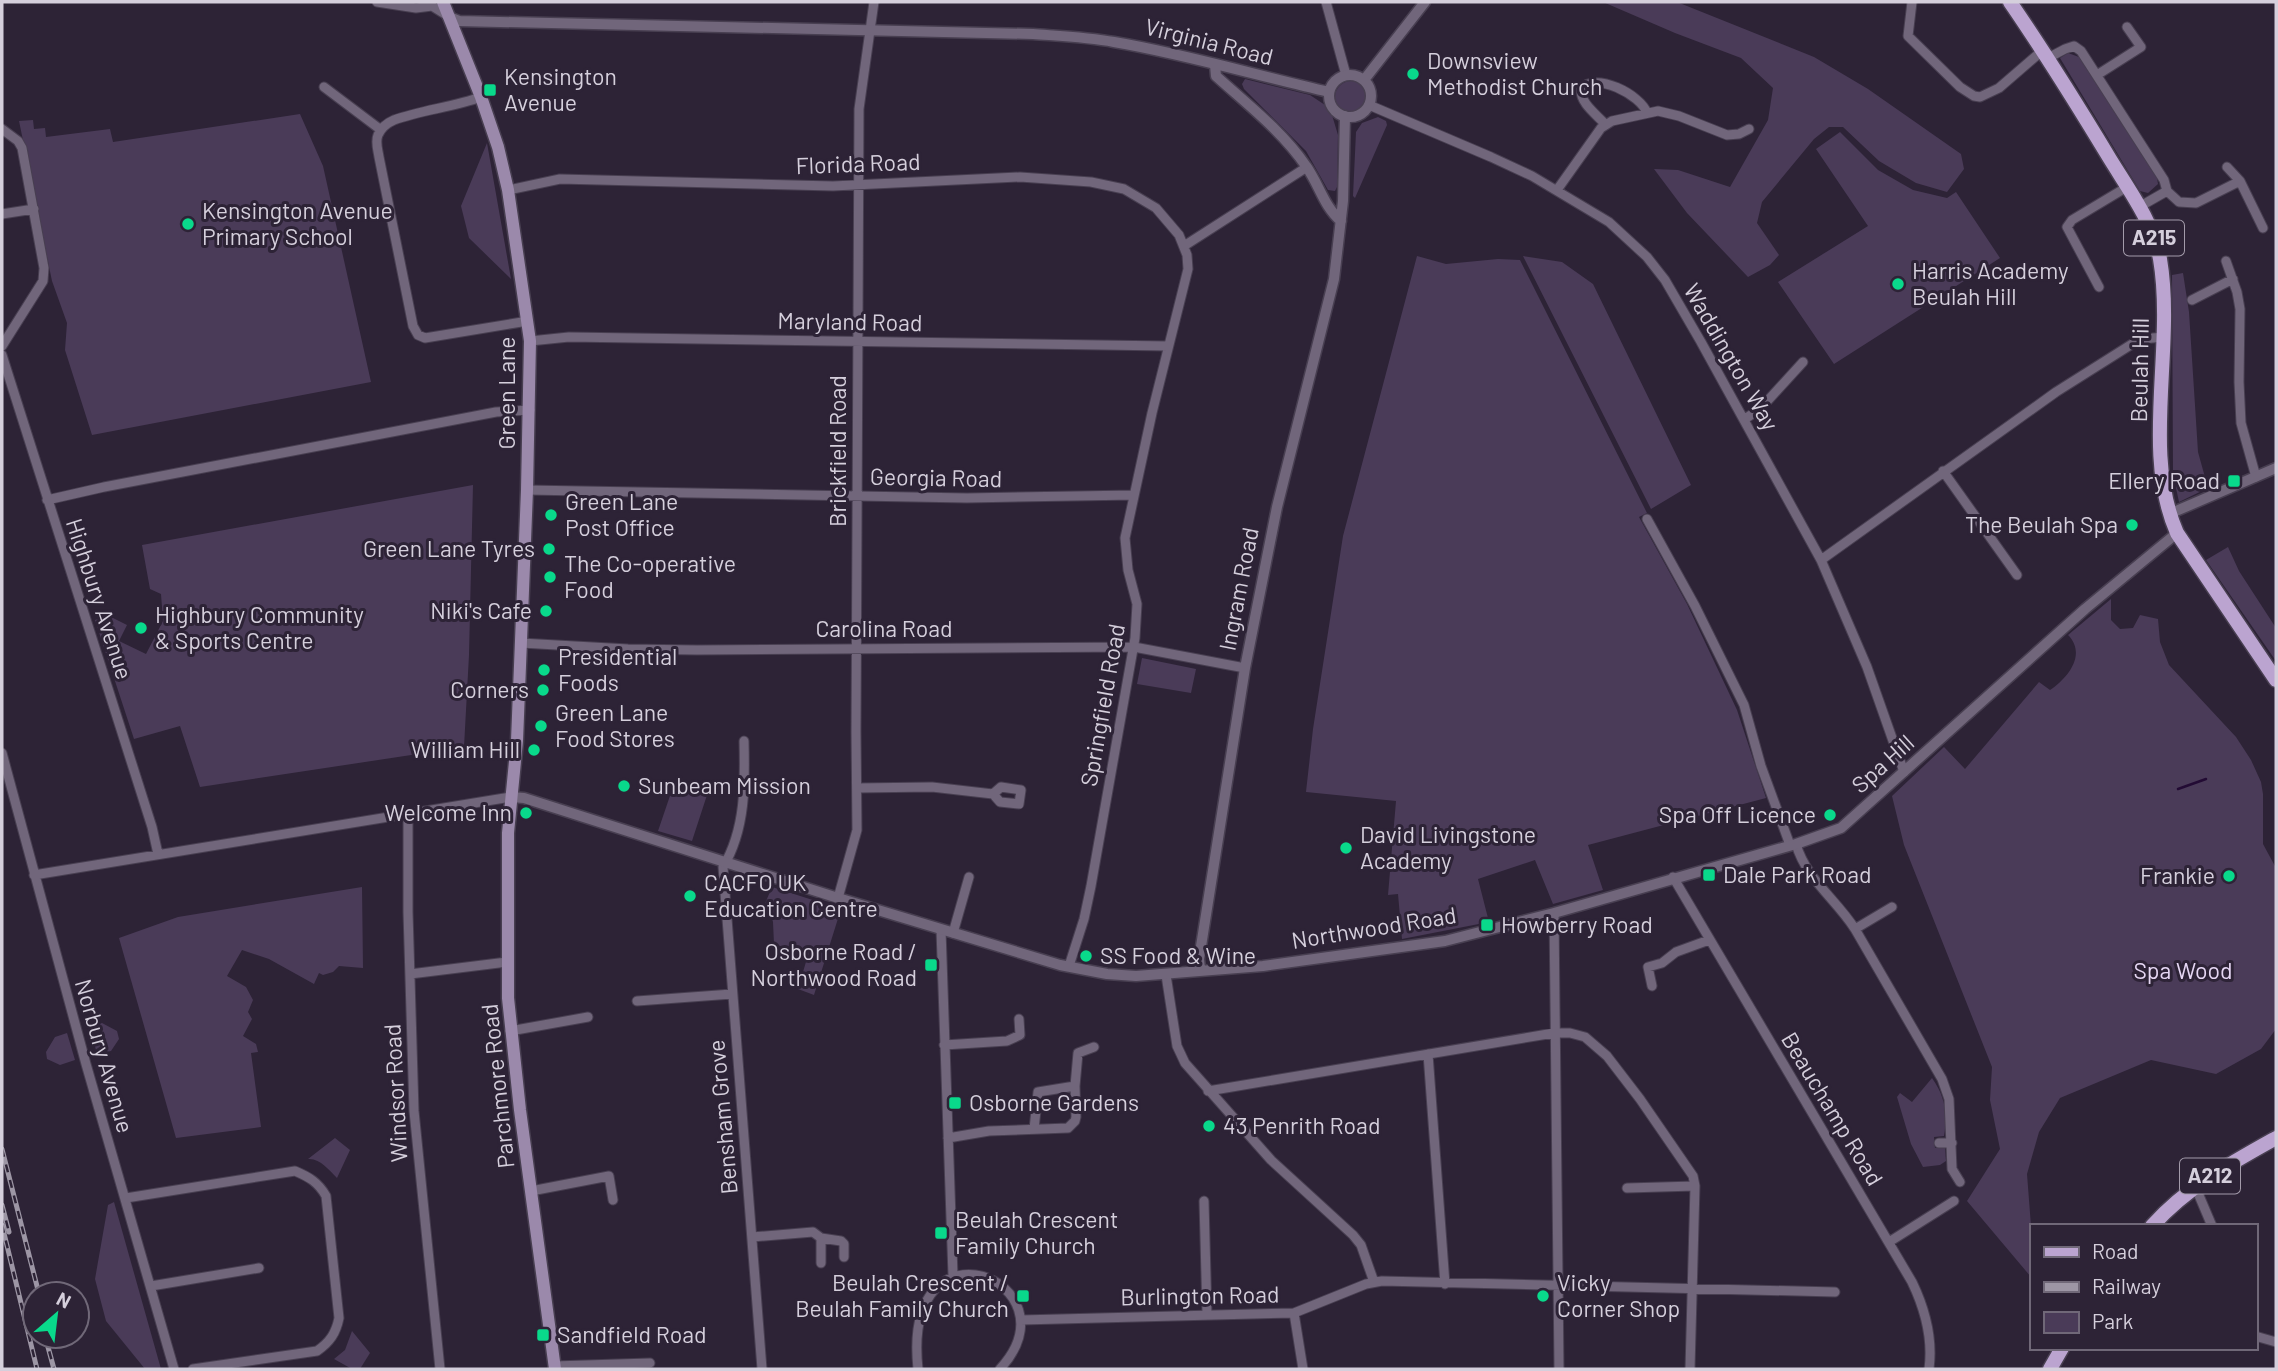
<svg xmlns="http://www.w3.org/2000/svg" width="2278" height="1371" font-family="Barlow,sans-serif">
  <rect width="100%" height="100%" fill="#2d2336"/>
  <path fill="#4a3b58" d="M 1603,2 L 1677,2 L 1814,57 L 1868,89 L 1961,154 L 1964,169 L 1947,192 L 1916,183 L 1879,161 L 1843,127 L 1829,127 L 1814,139 L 1762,202 L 1757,223 L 1779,255 L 1770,265 L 1748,277 L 1687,213 L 1654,169 L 1678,170 L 1730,187 L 1768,120 L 1773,88 L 1741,58 L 1675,33 Z
    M 2068,53 L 2079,57 L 2157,178 L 2158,184 L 2148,193 L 2140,191 L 2060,58 Z
    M 1245,79 L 1310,95 L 1325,105 L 1332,115 L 1338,135 L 1337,187 L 1335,191 L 1328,190 L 1306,151 L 1244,89 L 1242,84 Z
    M1335 97a16 16 0 1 1 32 0a16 16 0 1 1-32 0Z
    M 300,114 L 323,166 L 371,382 L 92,435 L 65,350 L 67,323 L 52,281 L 19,121 L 33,120 L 34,129 L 45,128 L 46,137 L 110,129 L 113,142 Z
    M 1378,117 L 1386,121 L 1387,125 L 1355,198 L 1353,196 L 1356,132 L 1362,123 Z
    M 1840,132 L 1878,170 L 1913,190 L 1947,198 L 1956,192 L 2000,258 L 1834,364 L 1778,282 L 1868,226 L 1816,149 Z
    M 487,143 L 511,279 L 469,238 L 461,206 Z
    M 1417,256 L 1446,264 L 1498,259 L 1520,260 L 1647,513 L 1639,517 L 1687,604 L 1737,710 L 1766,798 L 1588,845 L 1603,890 L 1553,904 L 1535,860 L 1478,879 L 1489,922 L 1402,939 L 1398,894 L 1388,895 L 1396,801 L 1306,792 L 1313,729 L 1343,536 Z
    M 1523,256 L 1562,262 L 1593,284 L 1691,485 L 1651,509 Z
    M 2183,273 L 2189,312 L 2198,452 L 2208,488 L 2179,502 L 2173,474 L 2172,275 Z
    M 473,485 L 469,655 L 464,747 L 200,787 L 180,726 L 134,739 L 95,620 L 109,616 L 127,625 L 119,641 L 146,654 L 163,621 L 161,594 L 150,589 L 142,545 Z
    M 2228,547 L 2239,571 L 2276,628 L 2276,661 L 2206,560 Z
    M 2111,599 L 2111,620 L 2120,629 L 2133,628 L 2140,615 L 2158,619 L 2160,642 L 2169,665 L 2236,737 L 2251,760 L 2261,782 L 2263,794 L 2263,844 L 2276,868 L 2276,1029 L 2261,1049 L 2216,1074 L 2151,1060 L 2060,1098 L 2039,1132 L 2027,1174 L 2031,1226 L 2031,1277 L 1967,1201 L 2000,1149 L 1990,1100 L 1992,1067 L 1904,845 L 1892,796 L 1944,747 L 1965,769 L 2039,682 L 2050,690 C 2068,678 2087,654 2068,635 Z
    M 1142,658 L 1196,669 L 1191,693 L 1137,684 Z
    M 675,781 L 708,792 L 692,841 L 658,831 Z
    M 362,887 L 363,968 L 339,966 L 333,972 L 323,975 L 319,973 L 314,984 L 269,959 L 242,950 L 227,976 L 246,987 L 253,1000 L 248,1012 L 252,1019 L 243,1036 L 256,1044 L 258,1052 L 251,1053 L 261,1127 L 176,1138 L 119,938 L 178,917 Z
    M 772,887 L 841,909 L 814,995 L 798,989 L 808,955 L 774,944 L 773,922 L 769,908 L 764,906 Z
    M 102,1023 L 117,1031 L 119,1039 L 111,1051 L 97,1054 L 90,1027 Z
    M 67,1033 L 75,1060 L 60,1065 L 47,1059 L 46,1052 L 55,1037 Z
    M 1932,1078 C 1945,1096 1948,1114 1944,1136 L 1934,1137 L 1935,1148 L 1945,1148 L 1946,1161 L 1940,1165 L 1923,1167 L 1911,1144 L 1897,1097 L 1900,1093 L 1912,1102 Z
    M 335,1138 L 350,1150 L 337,1178 C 329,1170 320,1158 308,1159 Z
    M 114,1202 L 161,1369 L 145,1369 L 106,1321 L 95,1279 L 108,1205 Z
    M 352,1331 L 370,1353 L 360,1369 L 352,1369 L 334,1359 L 345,1350 Z"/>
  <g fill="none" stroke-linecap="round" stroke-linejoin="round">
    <path stroke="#230b34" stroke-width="2.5" d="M 2178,789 L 2206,779"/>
    <defs>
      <path id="minor" d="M 377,2 L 416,8 L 432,6 L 448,16
        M 1326,2 L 1346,75
        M 1912,2 L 1908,36 L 1960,87 L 1974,96 L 1980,97 L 1999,88 L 2043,50
        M 2048,58 L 2065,49 L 2074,46 L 2081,51 L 2164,180 L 2167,191
        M 2097,75 L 2141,47 L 2127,27
        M 324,87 L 381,130
        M 481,97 C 453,107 422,110 394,120 C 387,123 381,128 378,135 C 375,142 378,150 379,157 L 413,326 L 418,335 L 425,338 L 528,321
        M 1369,105 L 1491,157 L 1532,176 L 1609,222 L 1647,257 L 1665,280 L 1701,342 L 1821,560 L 1867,667 L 1904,772
        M 1605,124 C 1596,114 1580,103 1581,89 C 1595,71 1641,95 1647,113
        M 2,129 L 18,141 L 22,148 L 44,268 L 43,281 L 2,346
        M 2227,167 L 2240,181 L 2263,228
        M 508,190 L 560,179 L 833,186 L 1020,177 L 1091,182 L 1124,189 L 1156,208 L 1179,235 L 1187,255 L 1188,269 L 1152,413 L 1125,538 L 1128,570 L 1137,604 L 1135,638 L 1091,886 L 1084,919 L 1069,966
        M 1557,190 L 1601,128 L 1612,121 L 1658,111 L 1679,116 L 1727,135 L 1739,134 L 1749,129
        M 2139,207 L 2167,191 L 2179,202 L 2196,203 L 2240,181
        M 2,214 L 34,209
        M 1184,246 L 1307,167
        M 2226,261 L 2237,292 L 2240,309 L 2239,382 L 2241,423 L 2256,477
        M 2099,287 L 2067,227 L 2072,220 L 2127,187
        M 2192,300 L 2233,279
        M 530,341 L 569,337 L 1168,346
        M 2,355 L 152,827 L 158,854
        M 1745,419 L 1761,408 L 1803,362
        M 1943,471 L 2017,575
        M 527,490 L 967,498 L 1134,495
        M 47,500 L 104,487 L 496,412 L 530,410
        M 1647,519 L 1695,606 L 1744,705 L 1761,766 L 1790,845
        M 1821,560 L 2056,392 L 2140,339 L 2165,337
        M 521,643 L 628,649 L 697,650 L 1134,647 L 1245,668
        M 744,741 C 745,783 746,829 723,867 L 762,1369
        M 2,753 L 86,1064 L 174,1369
        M 857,788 L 932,787 L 993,794 L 1000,802 L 1019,804 L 1021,790 L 1001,787 L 993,794
        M 408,814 L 408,912 L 414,1111 L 440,1369
        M 1796,844 C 1806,879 1836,899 1855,929 L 1942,1079 L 1949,1099 L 1952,1169 L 1960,1182
        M 34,875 L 511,797
        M 1673,877 L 1912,1282 C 1925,1309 1933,1339 1929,1369
        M 838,898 L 857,830 L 856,732 L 859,109 L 874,2
        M 1554,913 L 1559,1369
        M 1855,929 L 1892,907
        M 941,930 L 953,1276
        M 953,933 L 969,877
        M 410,974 L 507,962
        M 1166,975 L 1177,1046 L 1185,1063 L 1271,1160 L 1353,1235 L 1361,1245 L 1374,1282
        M 1652,986 L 1648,967 L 1662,963 L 1676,952 L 1709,940
        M 637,1001 L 732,994
        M 510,1031 L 588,1017
        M 944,1045 L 1007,1041 L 1020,1035 L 1019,1019
        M 1428,1054 L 1445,1284
        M 1208,1091 L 1554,1033 L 1570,1033 L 1585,1037 L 1607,1056 L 1640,1099 L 1693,1176 L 1695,1186 L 1690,1369
        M 1034,1129 L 1038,1092 L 1075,1086
        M 948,1138 L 989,1131 L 1068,1128 L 1075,1121 L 1076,1117 L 1075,1086 L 1078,1053 L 1094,1047
        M 1939,1143 L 1952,1143
        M 2195,1186 L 2212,1226
        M 1627,1188 L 1695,1186
        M 531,1191 L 609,1176 L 613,1200
        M 126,1198 L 295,1171 C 309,1177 318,1182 326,1196 L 339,1318 C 336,1333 330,1342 317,1351 L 193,1369
        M 1204,1201 L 1207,1314
        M 752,1237 L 813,1232 L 821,1238 L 841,1241 L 844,1244 L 844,1257
        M 1889,1242 L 1954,1201
        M 821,1263 L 821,1238
        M 151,1286 L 259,1268
        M 1294,1313 L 1303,1369
        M 1021,1320 L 1294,1313 L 1366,1284 L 1382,1281 L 1835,1292
        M 2255,1336 L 2276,1342
        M 554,1366 L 650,1363
        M 918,1369 C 901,1209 1080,1282 1000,1369"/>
      <path id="tertiary" d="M 449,17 L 459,21 L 1033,34 C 1060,36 1087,37 1114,42 C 1186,54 1258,76 1329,92
        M 1215,65 L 1216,76 C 1247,104 1282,131 1306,166 C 1319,184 1324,207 1341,221
        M1329 96a21 21 0 1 1 42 0a21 21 0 1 1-42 0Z
        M 1364,80 L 1425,2
        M 2169,514 L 2276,468
        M 511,797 L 524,798 L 838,898 L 1060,965 L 1107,974 L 1136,976 L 1263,966 L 1445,941 L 1554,913 L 1796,844 L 1841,828 L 2085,609 L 2177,533
        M 1200,969 L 1199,959 L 1245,668 L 1277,507 L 1334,279 L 1343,201 L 1345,116"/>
      <path id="secondary" d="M 443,2 L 481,97 L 498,147 L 508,190 L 530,341 L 527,490 L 517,741 L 508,833 L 508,998 L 520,1110 L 555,1369"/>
      <path id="primary" d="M 2010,2 C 2045,53 2078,106 2110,159 C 2129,190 2153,222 2160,259 C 2175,347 2141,451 2177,533 L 2276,680
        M 2152,1226 C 2187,1187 2231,1163 2276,1138
        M 2050,1369 L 2062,1348"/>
    </defs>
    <use href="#minor" stroke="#483f51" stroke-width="11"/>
    <use href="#tertiary" stroke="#483f51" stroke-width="13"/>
    <use href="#secondary" stroke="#483f51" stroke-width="15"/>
    <use href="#primary" stroke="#483f51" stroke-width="17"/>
    <use href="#minor" stroke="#71667b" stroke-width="9"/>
    <use href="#tertiary" stroke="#71667b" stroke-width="10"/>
    <use href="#secondary" stroke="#9b89ab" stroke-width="12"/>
    <use href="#primary" stroke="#bba4d0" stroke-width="14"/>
    <defs>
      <path id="rail" d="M 2,1149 L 39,1294
        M 2,1205 L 9,1232
        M 2,1225 L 37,1369
        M 45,1336 L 54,1369"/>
    </defs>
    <use href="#rail" stroke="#9d96a5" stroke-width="5"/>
    <use href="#rail" stroke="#2d2336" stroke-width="2.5" stroke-dasharray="8" stroke-linecap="butt"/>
  </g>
  <g fill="#09d98b" stroke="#2d2336" stroke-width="2.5">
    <circle cx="1413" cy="74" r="7"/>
    <rect x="483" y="83" width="14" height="14" rx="3.5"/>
    <circle cx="188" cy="224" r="7"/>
    <circle cx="1898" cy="284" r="7"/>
    <rect x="2227" y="474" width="14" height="14" rx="3.5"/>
    <circle cx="551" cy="515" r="7"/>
    <circle cx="2132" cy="525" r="7"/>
    <circle cx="549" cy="549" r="7"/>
    <circle cx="550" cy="577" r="7"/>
    <circle cx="546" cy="611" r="7"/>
    <circle cx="141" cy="628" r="7"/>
    <circle cx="544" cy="670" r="7"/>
    <circle cx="543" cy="690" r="7"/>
    <circle cx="541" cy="726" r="7"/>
    <circle cx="534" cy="750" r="7"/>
    <circle cx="624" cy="786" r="7"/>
    <circle cx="526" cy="813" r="7"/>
    <circle cx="1830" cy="815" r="7"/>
    <circle cx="1346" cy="848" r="7"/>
    <rect x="1702" y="868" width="14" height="14" rx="3.5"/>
    <circle cx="2229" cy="876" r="7"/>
    <circle cx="690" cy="896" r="7"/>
    <rect x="1480" y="918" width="14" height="14" rx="3.5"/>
    <circle cx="1086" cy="956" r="7"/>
    <rect x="924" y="958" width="14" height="14" rx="3.5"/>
    <rect x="948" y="1096" width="14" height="14" rx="3.5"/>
    <circle cx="1209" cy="1126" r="7"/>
    <rect x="934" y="1226" width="14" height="14" rx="3.5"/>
    <rect x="1016" y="1289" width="14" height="14" rx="3.5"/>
    <circle cx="1543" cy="1296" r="7"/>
    <rect x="536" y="1328" width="14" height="14" rx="3.5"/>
  </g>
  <g text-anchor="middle" stroke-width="6" stroke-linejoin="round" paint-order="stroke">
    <g fill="#2d2336" stroke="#a39baa" stroke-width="2">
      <rect x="2124" y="220.5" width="60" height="35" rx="5"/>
      <rect x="2180" y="1158.5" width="60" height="35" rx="5"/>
    </g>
    <g font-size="21" font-weight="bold" fill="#d5cfdc">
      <text x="2154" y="245">A215</text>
      <text x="2210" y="1183">A212</text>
    </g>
    <g font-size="23" fill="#d5cfdc" stroke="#2d2336">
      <text transform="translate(1209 42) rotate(14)" y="8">Virginia Road</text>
      <text transform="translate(858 164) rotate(-2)" y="8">Florida Road</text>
      <text transform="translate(850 322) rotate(1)" y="8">Maryland Road</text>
      <text transform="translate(1731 357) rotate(60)" y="8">Waddington Way</text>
      <text transform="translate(2140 370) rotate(-89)" y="8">Beulah Hill</text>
      <text transform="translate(507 393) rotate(-90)" y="8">Green Lane</text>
      <text transform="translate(838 451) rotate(-90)" y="8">Brickfield Road</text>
      <text transform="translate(936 478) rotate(1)" y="8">Georgia Road</text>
      <text transform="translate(1239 589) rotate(-79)" y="8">Ingram Road</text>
      <text transform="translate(99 599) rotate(72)" y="8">Highbury Avenue</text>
      <text x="884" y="637">Carolina Road</text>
      <text transform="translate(1103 705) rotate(-80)" y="8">Springfield Road</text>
      <text transform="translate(1883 764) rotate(-42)" y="8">Spa Hill</text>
      <text transform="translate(1374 928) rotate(-9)" y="8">Northwood Road</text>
      <text transform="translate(104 1056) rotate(74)" y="8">Norbury Avenue</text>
      <text transform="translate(498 1086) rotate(-96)" y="8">Parchmore Road</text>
      <text transform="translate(396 1093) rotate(-93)" y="8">Windsor Road</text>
      <text transform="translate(1832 1109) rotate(59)" y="8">Beauchamp Road</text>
      <text transform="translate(723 1117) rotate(-95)" y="8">Bensham Grove</text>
      <text transform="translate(1200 1296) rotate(-1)" y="8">Burlington Road</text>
    </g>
    <g font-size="23" fill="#d5cfdc" stroke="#2d2336" text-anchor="start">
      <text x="1427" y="69">Downsview<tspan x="1427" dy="26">Methodist Church</tspan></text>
      <text x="504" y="85">Kensington<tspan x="504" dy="26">Avenue</tspan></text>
      <text x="202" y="219">Kensington Avenue<tspan x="202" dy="26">Primary School</tspan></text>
      <text x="1912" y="279">Harris Academy<tspan x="1912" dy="26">Beulah Hill</tspan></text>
      <text x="2220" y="489" text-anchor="end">Ellery Road</text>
      <text x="565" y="510">Green Lane<tspan x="565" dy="26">Post Office</tspan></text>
      <text x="2118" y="533" text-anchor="end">The Beulah Spa</text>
      <text x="535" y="557" text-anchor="end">Green Lane Tyres</text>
      <text x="564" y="572">The Co-operative<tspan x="564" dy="26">Food</tspan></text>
      <text x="532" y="619" text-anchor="end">Niki's Cafe</text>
      <text x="155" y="623">Highbury Community<tspan x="155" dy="26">&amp; Sports Centre</tspan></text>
      <text x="558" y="665">Presidential<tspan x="558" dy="26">Foods</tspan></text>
      <text x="529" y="698" text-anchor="end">Corners</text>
      <text x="555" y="721">Green Lane<tspan x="555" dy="26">Food Stores</tspan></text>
      <text x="520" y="758" text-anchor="end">William Hill</text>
      <text x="638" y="794">Sunbeam Mission</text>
      <text x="512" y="821" text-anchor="end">Welcome Inn</text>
      <text x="1816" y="823" text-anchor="end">Spa Off Licence</text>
      <text x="1360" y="843">David Livingstone<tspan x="1360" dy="26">Academy</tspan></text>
      <text x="1723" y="883">Dale Park Road</text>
      <text x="2215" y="884" text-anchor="end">Frankie</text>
      <text x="704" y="891">CACFO UK<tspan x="704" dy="26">Education Centre</tspan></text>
      <text x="1501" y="933">Howberry Road</text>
      <text x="917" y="960" text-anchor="end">Osborne Road /<tspan x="917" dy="26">Northwood Road</tspan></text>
      <text x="1100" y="964">SS Food &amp; Wine</text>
      <text x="969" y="1111">Osborne Gardens</text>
      <text x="1223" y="1134">43 Penrith Road</text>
      <text x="955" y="1228">Beulah Crescent<tspan x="955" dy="26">Family Church</tspan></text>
      <text x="1009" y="1291" text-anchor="end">Beulah Crescent /<tspan x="1009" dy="26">Beulah Family Church</tspan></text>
      <text x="1557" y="1291">Vicky<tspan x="1557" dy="26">Corner Shop</tspan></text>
      <text x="557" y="1343">Sandfield Road</text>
    </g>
    <g font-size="23" fill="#e6d7f4" stroke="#2d2336">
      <text x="2183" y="979">Spa Wood</text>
    </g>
  </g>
  <rect width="2278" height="1371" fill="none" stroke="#d5cfdc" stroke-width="7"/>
  <rect x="2030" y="1224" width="228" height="126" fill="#2d2336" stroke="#706878" stroke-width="2"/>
  <rect x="2044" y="1247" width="35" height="10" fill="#bba4d0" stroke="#706878" stroke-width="2"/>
  <text x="2092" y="1259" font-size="21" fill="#d5cfdc">Road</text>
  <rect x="2044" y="1282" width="35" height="10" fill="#9d96a5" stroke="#706878" stroke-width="2"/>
  <text x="2092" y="1294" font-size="21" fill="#d5cfdc">Railway</text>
  <rect x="2044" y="1312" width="35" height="21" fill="#4a3b58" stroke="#706878" stroke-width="2"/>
  <text x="2092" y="1329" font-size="21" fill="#d5cfdc">Park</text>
  <g transform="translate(56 1315) rotate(28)"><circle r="33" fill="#2d2336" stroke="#706878" stroke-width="2"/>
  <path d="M0-5L12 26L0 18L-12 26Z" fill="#09d98b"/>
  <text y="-10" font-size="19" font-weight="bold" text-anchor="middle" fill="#d5cfdc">N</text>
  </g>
</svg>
